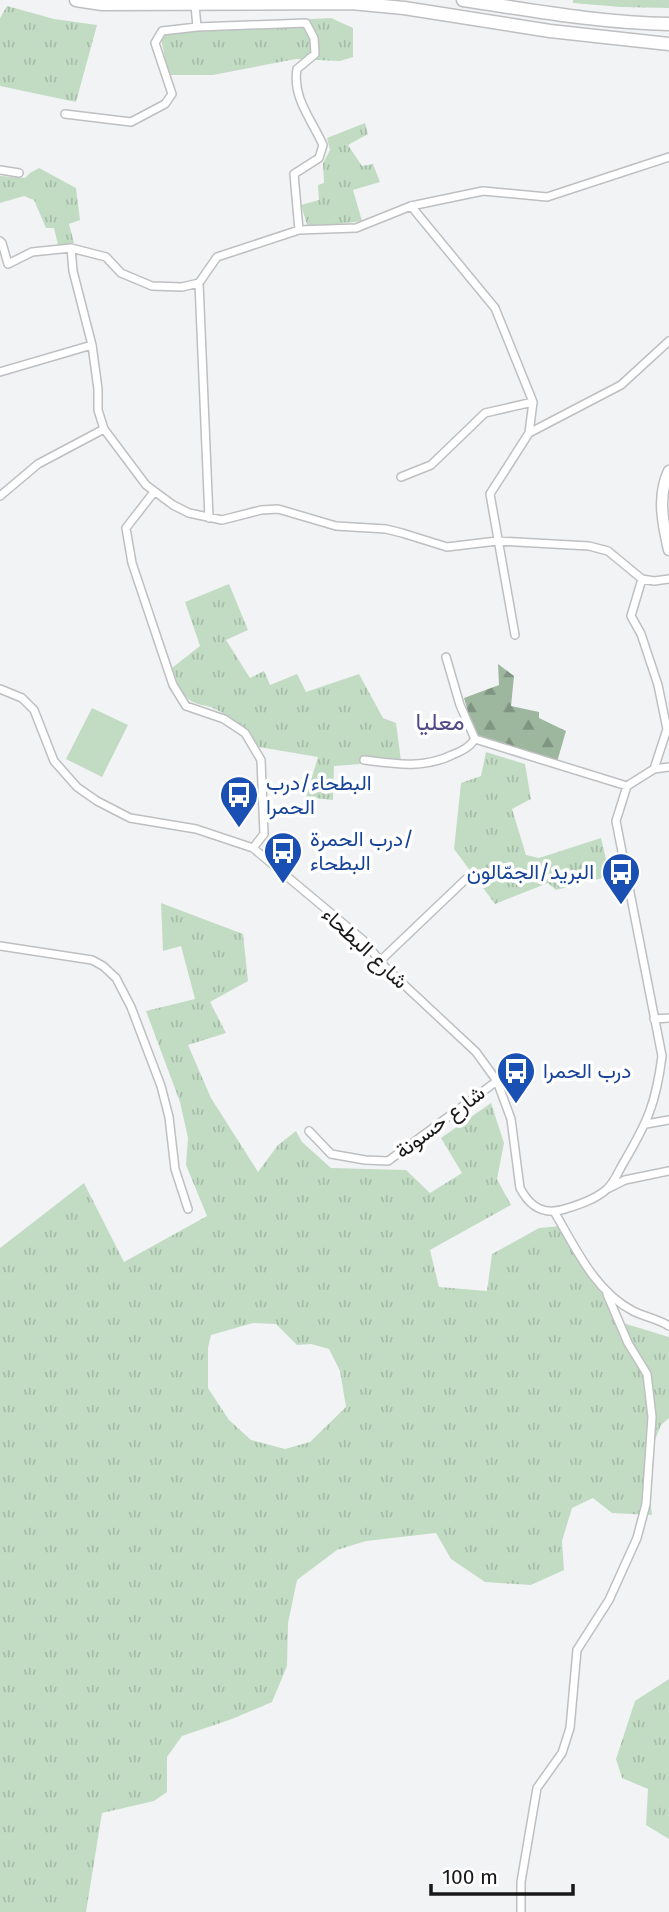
<svg xmlns="http://www.w3.org/2000/svg" width="669" height="1912" font-family="'Fira Sans',Vazirmatn,sans-serif">
  <defs>
    <pattern id="grass-tufts" width="24" height="20" patternUnits="userSpaceOnUse" patternTransform="scale(1.75)"><rect width="24" height="20" fill="#c2dcc4"/><path d="M3 7l-1-3M5 7V3M7 7l1-3M15 17l-1-3M17 17v-4M19 17l1-3" fill="none" stroke="#a6bca8"/></pattern>
    <pattern id="forest-firs" width="22" height="20" patternUnits="userSpaceOnUse" patternTransform="scale(1.75)"><rect width="22" height="20" fill="#9db79f"/><path d="M5 1l3.5 6h-7zM16 11l3.5 6h-7z" fill="#7f9481"/></pattern>
  </defs>
  <rect width="100%" height="100%" fill="#f2f3f5"/>
  <path fill="url(#grass-tufts)" fill-rule="evenodd" d="M 573,0 L 669,0 L 669,8 L 621,7 L 573,3 Z
    M 7,6 L 54,19 L 97,25 L 76,102 L 0,86 L 0,18 Z
    M 331,18 L 353,28 L 353,57 L 340,61 L 296,59 L 213,75 L 168,75 L 159,27 Z
    M 365,123 L 368,134 L 348,145 L 362,166 L 373,164 L 380,182 L 353,190 L 362,221 L 308,228 L 301,205 L 319,200 L 318,185 L 324,183 L 323,163 L 330,150 L 327,138 Z
    M 39,168 L 76,188 L 80,220 L 69,224 L 74,243 L 58,245 L 54,228 L 46,228 L 34,200 L 24,196 L 0,203 L 0,176 L 25,178 L 30,173 Z
    M 229,584 L 248,630 L 226,640 L 250,678 L 264,671 L 270,685 L 297,674 L 306,692 L 359,674 L 383,718 L 396,723 L 401,761 L 334,766 L 333,800 L 306,797 L 318,757 L 259,747 C 248,729 232,717 213,708 C 206,705 197,705 191,701 C 181,695 176,678 172,668 L 200,646 L 185,602 Z
    M 486,752 L 525,764 L 531,799 L 512,809 L 526,855 L 539,858 L 601,838 L 610,876 L 556,890 L 548,883 L 495,904 L 454,849 L 461,783 L 481,776 Z
    M 161,903 L 243,934 L 248,981 L 210,1002 L 226,1033 L 188,1045 L 211,1098 L 258,1172 L 278,1145 L 296,1131 L 302,1142 L 331,1168 L 406,1170 L 430,1193 L 462,1173 L 441,1138 L 491,1103 L 504,1143 L 497,1179 L 511,1205 L 430,1250 L 439,1287 L 487,1291 L 492,1254 L 539,1228 L 561,1226 L 615,1301 L 623,1323 L 669,1337 L 669,1418 L 661,1425 L 646,1462 L 652,1515 L 612,1513 L 593,1498 L 572,1508 L 562,1541 L 564,1570 L 531,1585 L 485,1582 L 451,1559 L 436,1533 L 366,1541 L 337,1550 L 297,1580 L 288,1623 L 287,1666 L 272,1702 L 232,1719 L 182,1736 L 167,1757 L 167,1792 L 154,1801 L 102,1813 L 86,1912 L 0,1912 L 0,1248 L 84,1183 L 124,1262 L 207,1216 L 186,1165 L 188,1138 L 180,1102 L 146,1011 L 195,999 L 181,946 L 163,951 ZM 253,1323 L 276,1324 L 297,1345 L 311,1344 L 329,1349 L 340,1371 L 346,1407 L 310,1442 L 285,1449 L 251,1440 L 229,1420 L 208,1388 L 208,1348 L 211,1335 Z
    M 669,1679 L 669,1839 L 646,1825 L 648,1789 L 622,1778 L 616,1759 L 635,1701 Z"/>
  <path fill="url(#forest-firs)" d="M 498,664 L 514,676 L 511,706 L 539,712 L 539,718 L 566,731 L 557,762 L 479,737 L 472,726 L 464,698 L 499,685 Z"/>
  <path fill="#c2dcc4" d="M 92,708 L 128,725 L 102,777 L 66,759 Z"/>
  <g fill="none" stroke-linecap="round" stroke-linejoin="round">
    <defs>
      <path id="minor" d="M 197,27 L 306,23 L 314,38 L 315,54 L 297,69 C 292,98 312,120 323,145 L 319,158 L 294,174 L 299,230
        M 65,114 L 131,122 L 165,104 L 172,94 L 155,43 L 162,31 L 197,27 L 195,5
        M 0,170 L 19,173
        M 411,206 L 495,308 L 533,402 L 529,433
        M 0,241 L 2,243 L 8,264 L 32,252 L 71,248 L 106,257 L 121,273 L 152,286 L 182,287 L 199,283
        M 71,248 L 73,271 L 92,345 L 98,389 L 98,410 L 104,429 L 146,485 L 173,505 L 189,513 L 222,520 L 261,510 L 278,509 L 336,526 L 386,529 L 402,533 L 447,547 L 497,541 L 589,546 L 608,551 L 642,579 L 654,581 L 669,579
        M 0,372 L 92,345
        M 401,477 L 431,465 L 485,413 L 533,402
        M 154,492 L 126,528 L 132,563 L 173,685 L 186,706 L 224,719 L 245,733 L 261,760 L 264,834 L 253,848
        M 0,496 L 38,464 L 104,429
        M 209,518 L 199,283 L 217,257 L 299,230 L 356,228 L 411,206 L 483,191 L 547,197 L 669,157
        M 515,635 L 490,494 L 529,433 L 621,385 L 669,341
        M 446,657 L 460,705 L 475,739 L 627,786
        M 0,689 L 22,698 L 34,710 L 54,761 L 77,787 L 97,801 L 130,818 L 196,829 L 253,848 L 363,940 L 385,967 L 476,1052 L 497,1081 L 511,1119 L 520,1188 C 531,1209 546,1216 568,1208 C 581,1204 596,1199 607,1189 C 614,1183 619,1170 624,1162 C 648,1121 656,1103 662,1056 L 616,821 L 627,786 L 654,769 L 667,729 L 658,685 L 641,634 L 631,616 L 642,579
        M 364,760 C 395,764 423,769 452,755 C 461,751 469,748 475,739
        M 654,769 L 669,767
        M 0,946 L 92,960 L 103,966 L 116,978 L 131,1007 L 161,1086 L 169,1117 L 175,1169 L 188,1209
        M 380,961 L 466,879
        M 654,1019 L 669,1018
        M 646,1124 L 669,1120
        M 309,1131 L 331,1154 L 365,1160 L 388,1161 L 497,1081
        M 609,1188 L 625,1180 L 669,1171
        M 555,1213 C 576,1249 595,1291 633,1311 C 645,1317 658,1319 669,1326
        M 521,1912 L 521,1882 L 537,1788 L 562,1753 L 570,1728 L 577,1650 L 609,1600 L 637,1538 L 646,1504 L 652,1417 L 647,1374 L 628,1343 L 607,1294"/>
      <path id="secondary" d="M 669,471 C 657,496 663,524 669,550"/>
      <path id="trunk" d="M 76,0 L 102,4 L 351,3 L 404,8 L 550,31 L 669,44
        M 463,0 C 531,10 600,23 669,24"/>
    </defs>
    <use href="#minor" stroke="#bebfc1" stroke-width="10"/>
    <use href="#secondary" stroke="#bebfc1" stroke-width="13"/>
    <use href="#trunk" stroke="#bebfc1" stroke-width="15"/>
    <use href="#minor" stroke="#fff" stroke-width="7"/>
    <use href="#secondary" stroke="#fff" stroke-width="10"/>
    <use href="#trunk" stroke="#fff" stroke-width="12"/>
  </g>
  <defs>
    <symbol id="bus-pin" viewBox="-11 -11 22 30"><path d="M0 17L-7.5 6A9.5 9.5 0 1 1 7.5 6Z" fill="#1a4fb4" stroke="#fff"/><path d="M-5-6H5V4H4V6H2V4H-2V6H-4V4H-5ZM-3.5-4V0h7V-4ZM-3.5 1.2v1.5H-2V1.2ZM2 1.2v1.5H3.5V1.2Z" fill="#fff"/></symbol>
  </defs>
  <g fill-rule="evenodd">
    <use href="#bus-pin" x="217" y="773" width="44" height="60"/>
    <use href="#bus-pin" x="261" y="829" width="44" height="60"/>
    <use href="#bus-pin" x="599" y="850" width="44" height="60"/>
    <use href="#bus-pin" x="494" y="1049" width="44" height="60"/>
  </g>
  <g text-anchor="middle" stroke-width="7" stroke-linejoin="round" paint-order="stroke">
    <g font-size="21" fill="#164399" stroke="#fff" text-anchor="start">
      <text x="266" y="790">البطحاء/درب<tspan x="266" dy="24">الحمرا</tspan></text>
      <text x="310" y="846">درب الحمرة/<tspan x="310" dy="24">البطحاء</tspan></text>
      <text x="594" y="879" text-anchor="end">البريد/الجمّالون</text>
      <text x="543" y="1078">درب الحمرا</text>
    </g>
    <g font-size="21" fill="#19191a" stroke="#fff">
      <text transform="translate(365 948) rotate(43)" y="7">شارع البطحاء</text>
      <text transform="translate(440 1122) rotate(-37)" y="7">شارع حسونة</text>
    </g>
    <g font-size="24" fill="#524987" stroke="#fff">
      <text x="440" y="730">معليا</text>
    </g>
  </g>
  <path d="M431 1884v10h142v-10" fill="none" stroke="#19191a" stroke-width="3.5"/>
  <text x="442" y="1884" font-size="21" fill="#19191a" stroke="#ffffff" stroke-width="5" paint-order="stroke">100 m</text>
</svg>
